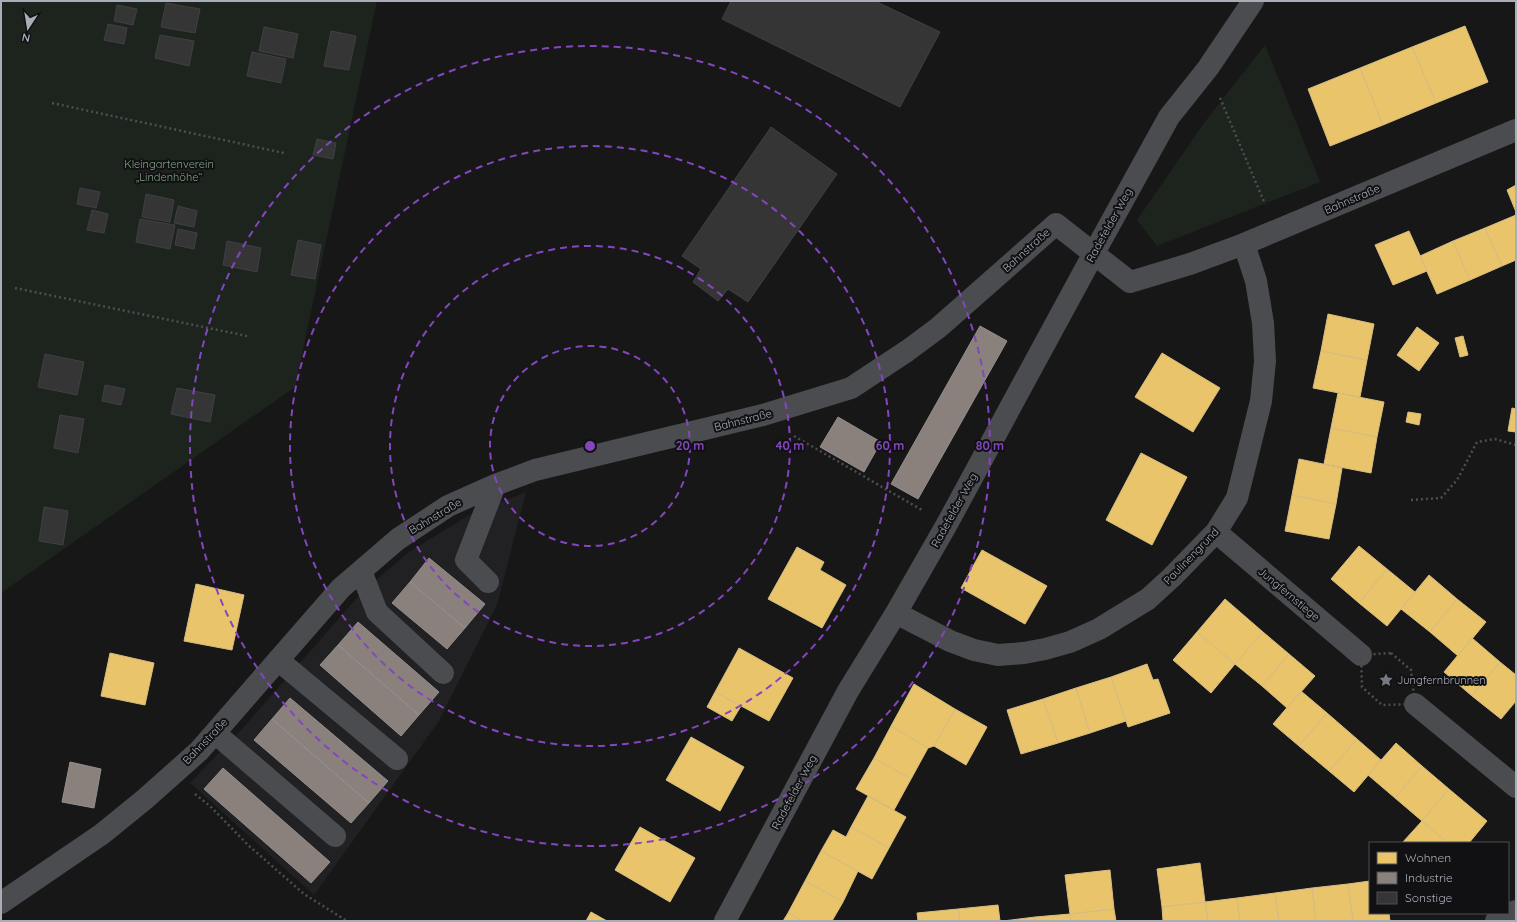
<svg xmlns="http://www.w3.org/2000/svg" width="1517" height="922" font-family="Quicksand,sans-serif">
  <rect width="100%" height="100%" fill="#171717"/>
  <path fill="#212123" d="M 526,492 L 497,605 L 439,721 L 314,895 L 190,783 L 242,729 L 362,592 L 409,552 L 474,512 Z"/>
  <path fill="#1d241e" d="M 1,1 L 377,1 L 295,387 L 1,593 Z
    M 1265,45 L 1320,182 L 1157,246 L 1137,220 L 1204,123 Z"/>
  <path fill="#e9c46a" stroke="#d6bd81" d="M 1465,26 L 1488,82 L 1436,103 L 1412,47 Z
    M 1412,47 L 1436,103 L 1383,125 L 1360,68 Z
    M 1360,68 L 1383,125 L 1330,146 L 1308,89 Z
    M 1516,185 L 1516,212 L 1507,190 Z
    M 1516,215 L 1516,260 L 1502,266 L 1485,228 Z
    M 1485,228 L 1502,266 L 1470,280 L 1453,241 Z
    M 1409,231 L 1427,271 L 1393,285 L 1375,245 Z
    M 1453,241 L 1470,280 L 1437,294 L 1420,256 Z
    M 1328,314 L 1374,324 L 1367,360 L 1321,351 Z
    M 1417,327 L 1439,343 L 1419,371 L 1397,355 Z
    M 1463,336 L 1468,355 L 1460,357 L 1455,338 Z
    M 1321,351 L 1367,360 L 1360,397 L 1313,388 Z
    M 1162,353 L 1220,388 L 1193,432 L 1135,397 Z
    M 1338,393 L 1384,402 L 1377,437 L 1331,428 Z
    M 1512,408 L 1516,409 L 1516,432 L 1508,431 Z
    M 1408,412 L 1421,414 L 1419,425 L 1406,422 Z
    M 1331,428 L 1377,437 L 1371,473 L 1324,464 Z
    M 1141,453 L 1187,477 L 1152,545 L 1106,520 Z
    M 1299,459 L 1342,468 L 1336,504 L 1292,495 Z
    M 1292,495 L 1336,504 L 1329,539 L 1285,531 Z
    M 1359,546 L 1387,569 L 1359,603 L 1331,579 Z
    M 797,547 L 824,562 L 820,570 L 846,585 L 822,628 L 768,599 Z
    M 982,550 L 1047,586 L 1025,624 L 961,588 Z
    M 1387,569 L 1415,592 L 1387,626 L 1359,603 Z
    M 1429,575 L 1457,599 L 1430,632 L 1401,609 Z
    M 196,584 L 244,595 L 232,650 L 184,641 Z
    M 1225,599 L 1263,632 L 1235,664 L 1197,632 Z
    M 1457,599 L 1486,622 L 1458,656 L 1430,632 Z
    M 1197,632 L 1235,664 L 1211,693 L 1173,660 Z
    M 1263,632 L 1289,654 L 1262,686 L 1235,664 Z
    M 1472,638 L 1500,662 L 1472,696 L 1444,672 Z
    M 739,648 L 793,678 L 769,721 L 715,692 Z
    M 110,653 L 154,663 L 145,705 L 101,696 Z
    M 1289,654 L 1315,676 L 1287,708 L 1262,686 Z
    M 1500,662 L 1516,675 L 1516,701 L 1501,719 L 1472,696 Z
    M 1147,664 L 1153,680 L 1158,679 L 1170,713 L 1128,727 L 1111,677 Z
    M 1111,677 L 1126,721 L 1090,733 L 1076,688 Z
    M 914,684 L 955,709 L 934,746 L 928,748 L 891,726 Z
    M 1076,688 L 1090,733 L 1058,743 L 1043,699 Z
    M 1301,691 L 1327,713 L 1299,746 L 1273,724 Z
    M 715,692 L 741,706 L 732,721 L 707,707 Z
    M 1043,699 L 1058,743 L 1021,754 L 1007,710 Z
    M 955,709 L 987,727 L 966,765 L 934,746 Z
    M 1327,713 L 1357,739 L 1329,771 L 1299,746 Z
    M 891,726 L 928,748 L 911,779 L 874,758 Z
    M 691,737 L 744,767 L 720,811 L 666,780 Z
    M 1357,739 L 1381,760 L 1354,792 L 1329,771 Z
    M 1396,743 L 1422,766 L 1395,798 L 1368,775 Z
    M 874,758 L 911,779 L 894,810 L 856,789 Z
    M 1422,766 L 1449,789 L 1422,821 L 1395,798 Z
    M 1449,789 L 1487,821 L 1469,843 L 1448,843 L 1422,821 Z
    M 868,796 L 906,817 L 889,848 L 851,827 Z
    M 1422,821 L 1448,843 L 1402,843 Z
    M 640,827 L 695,858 L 670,902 L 615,870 Z
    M 851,827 L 889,848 L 872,879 L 821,851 L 833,830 L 846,837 Z
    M 821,851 L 858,871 L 843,902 L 805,881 Z
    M 1200,863 L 1205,902 L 1162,907 L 1157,869 Z
    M 1110,870 L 1114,909 L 1070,914 L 1065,875 Z
    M 805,881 L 843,902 L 832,921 L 802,921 L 788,913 Z
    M 1370,881 L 1370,913 L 1389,913 L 1390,921 L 1353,921 L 1348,884 Z
    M 1348,884 L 1353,921 L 1316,921 L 1312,888 Z
    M 1312,888 L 1316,921 L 1279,921 L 1275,893 Z
    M 1275,893 L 1279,921 L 1240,921 L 1237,898 Z
    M 1237,898 L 1240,921 L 1208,921 L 1205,902 Z
    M 1205,902 L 1208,921 L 1163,921 L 1162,907 Z
    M 998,905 L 1000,921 L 960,921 L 958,909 Z
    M 958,909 L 960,921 L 918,921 L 917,913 Z
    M 1114,909 L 1116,921 L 1071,921 L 1070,914 Z
    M 591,912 L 607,921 L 586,921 Z
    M 788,913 L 802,921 L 783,921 Z
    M 1070,914 L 1071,921 L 1035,921 L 1035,917 Z
    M 1035,917 L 1035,921 L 1003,921 Z"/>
  <path fill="#8a817c" stroke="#938e8e" d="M 980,326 L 1007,341 L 918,499 L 891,484 Z
    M 838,417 L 881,442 L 864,472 L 820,447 Z
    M 429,558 L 485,604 L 465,628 L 410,582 Z
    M 410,582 L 465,628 L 447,649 L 392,603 Z
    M 358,622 L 439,692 L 419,715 L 338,645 Z
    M 338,645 L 419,715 L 401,736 L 320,665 Z
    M 290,698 L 388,781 L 369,803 L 272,719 Z
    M 272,719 L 369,803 L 351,823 L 254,740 Z
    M 70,762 L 101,769 L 94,808 L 62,802 Z
    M 223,768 L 330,862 L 311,883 L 204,789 Z"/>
  <path fill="#353536" stroke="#3f4043" d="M 731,1 L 875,1 L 940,32 L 900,107 L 722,19 Z
    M 166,3 L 200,9 L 195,33 L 161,27 Z
    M 117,5 L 137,9 L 133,25 L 114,21 Z
    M 108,24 L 127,28 L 124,44 L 104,40 Z
    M 264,27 L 298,34 L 293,58 L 259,51 Z
    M 331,31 L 356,36 L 349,70 L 324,66 Z
    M 160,35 L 194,41 L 189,66 L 155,58 Z
    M 252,52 L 286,59 L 281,83 L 247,76 Z
    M 771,127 L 837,174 L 748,302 L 728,289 L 718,301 L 693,282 L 701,269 L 682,256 Z
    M 317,139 L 336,143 L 333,159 L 313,155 Z
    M 80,188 L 100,192 L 96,208 L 77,204 Z
    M 146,194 L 174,200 L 170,222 L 142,217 Z
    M 178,206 L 197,211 L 194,227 L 174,223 Z
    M 92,210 L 108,214 L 104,233 L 87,230 Z
    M 140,219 L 175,225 L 170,249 L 136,242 Z
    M 178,229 L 197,233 L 194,249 L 175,245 Z
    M 298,240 L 321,245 L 315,279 L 291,275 Z
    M 227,241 L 261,248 L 257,272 L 223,265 Z
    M 45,354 L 84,362 L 77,395 L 38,387 Z
    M 105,385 L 125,389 L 121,405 L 102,401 Z
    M 177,388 L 215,395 L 210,422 L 171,414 Z
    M 60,415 L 84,419 L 78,453 L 54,448 Z
    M 44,507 L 68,511 L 63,545 L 39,541 Z"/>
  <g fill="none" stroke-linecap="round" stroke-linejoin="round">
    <path stroke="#4d4e52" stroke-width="2.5" stroke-dasharray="2 3" stroke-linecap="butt" d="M 1220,98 L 1265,204
      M 52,103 L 284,153
      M 15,288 L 247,336
      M 794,436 L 922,510
      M 1411,500 L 1441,498 L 1457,480 L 1477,442 L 1495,439 L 1516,445
      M 1391,653 L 1411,670 L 1415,704 L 1382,705 L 1362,687 L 1361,655 Z
      M 195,794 L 210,806 L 248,845 L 304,894 L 347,921"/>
    <path stroke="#4b4c50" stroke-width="22" d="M 1216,532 L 1361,655
      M 361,571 L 377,612 L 443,673
      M 488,582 L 466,560 L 495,485
      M 896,613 L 950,641 L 974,650 L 998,655 L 1024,653 L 1045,649 L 1070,642 L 1099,629 L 1148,599 L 1172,577 L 1216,532 L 1237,498 L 1261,401 L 1265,361 L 1263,323 L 1256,281 L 1244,244
      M 278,660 L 397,759
      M 1415,704 L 1516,787
      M 215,733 L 335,836
      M 1,903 L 102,834 L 145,799 L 199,751 L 341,588 L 398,539 L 448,506 L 495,485 L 535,470 L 763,415 L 851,388 L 907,351 L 938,328 L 1056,224 L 1130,282 L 1190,264 L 1244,244 L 1516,130
      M 725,921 L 848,691 L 896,613 L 947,524 L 1094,253 L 1169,117 L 1208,68 L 1253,1
      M 1496,921 L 1499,918 L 1516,911"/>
  </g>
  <g fill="none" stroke="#8446be" stroke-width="2" stroke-dasharray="7 5">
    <circle cx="590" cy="446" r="100"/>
    <circle cx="590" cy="446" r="200"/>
    <circle cx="590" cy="446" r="300"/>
    <circle cx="590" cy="446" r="400"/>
  </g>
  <defs>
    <symbol id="sight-bare" viewBox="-9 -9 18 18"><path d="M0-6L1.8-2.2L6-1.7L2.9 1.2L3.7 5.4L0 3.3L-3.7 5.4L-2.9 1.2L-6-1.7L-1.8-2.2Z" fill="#757880" stroke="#111113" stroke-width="2.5" paint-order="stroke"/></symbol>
  </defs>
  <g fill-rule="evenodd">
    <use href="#sight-bare" x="1376" y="670" width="20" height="20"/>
  </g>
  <g text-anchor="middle" stroke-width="4" stroke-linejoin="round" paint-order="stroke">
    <g font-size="11" fill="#7fa381" stroke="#111113">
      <text x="169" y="168">Kleingartenverein<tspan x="169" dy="13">„Lindenhöhe“</tspan></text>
    </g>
    <g font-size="11" fill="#a8adb8" stroke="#111113">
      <text transform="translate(1352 199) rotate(-23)" y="4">Bahnstraße</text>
      <text transform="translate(1109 225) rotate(-61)" y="4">Radefelder Weg</text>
      <text transform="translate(1026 250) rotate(-42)" y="4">Bahnstraße</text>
      <text transform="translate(743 420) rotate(-14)" y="4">Bahnstraße</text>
      <text transform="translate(954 510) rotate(-61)" y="4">Radefelder Weg</text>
      <text transform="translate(435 516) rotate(-31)" y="4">Bahnstraße</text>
      <text transform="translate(1191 556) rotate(-46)" y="4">Paulinengrund</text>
      <text transform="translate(1289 594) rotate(40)" y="4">Jungfernstiege</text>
      <text transform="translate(205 741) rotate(-46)" y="4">Bahnstraße</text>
      <text transform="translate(794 792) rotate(-62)" y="4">Radefelder Weg</text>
    </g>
    <g font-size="11" fill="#a8adb8" stroke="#111113" text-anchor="start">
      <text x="1397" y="684">Jungfernbrunnen</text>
    </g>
  </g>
  <circle cx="590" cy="446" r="6" fill="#8446be" stroke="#111113" stroke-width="2"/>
  <g font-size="12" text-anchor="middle" font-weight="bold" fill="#8446be" stroke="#111113" stroke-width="4" stroke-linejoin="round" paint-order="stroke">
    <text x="690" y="450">20 m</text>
    <text x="790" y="450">40 m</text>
    <text x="890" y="450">60 m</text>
    <text x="990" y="450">80 m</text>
  </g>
  <rect width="1517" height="922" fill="none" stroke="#a8adb8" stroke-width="4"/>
  <rect x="1369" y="842" width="140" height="72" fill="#111113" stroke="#4d4f55"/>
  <rect x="1377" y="852" width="20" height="12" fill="#e9c46a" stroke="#4d4f55"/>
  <text x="1405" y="862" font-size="12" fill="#a8adb8">Wohnen</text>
  <rect x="1377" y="872" width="20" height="12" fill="#8a817c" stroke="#4d4f55"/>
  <text x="1405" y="882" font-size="12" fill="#a8adb8">Industrie</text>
  <rect x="1377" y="892" width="20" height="12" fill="#353536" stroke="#4d4f55"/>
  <text x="1405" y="902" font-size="12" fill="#a8adb8">Sonstige</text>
  <g transform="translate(28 28) rotate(192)" stroke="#111113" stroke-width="3" paint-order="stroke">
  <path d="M0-3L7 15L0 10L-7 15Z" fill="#a8adb8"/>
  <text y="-6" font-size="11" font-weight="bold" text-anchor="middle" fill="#a8adb8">N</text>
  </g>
</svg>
